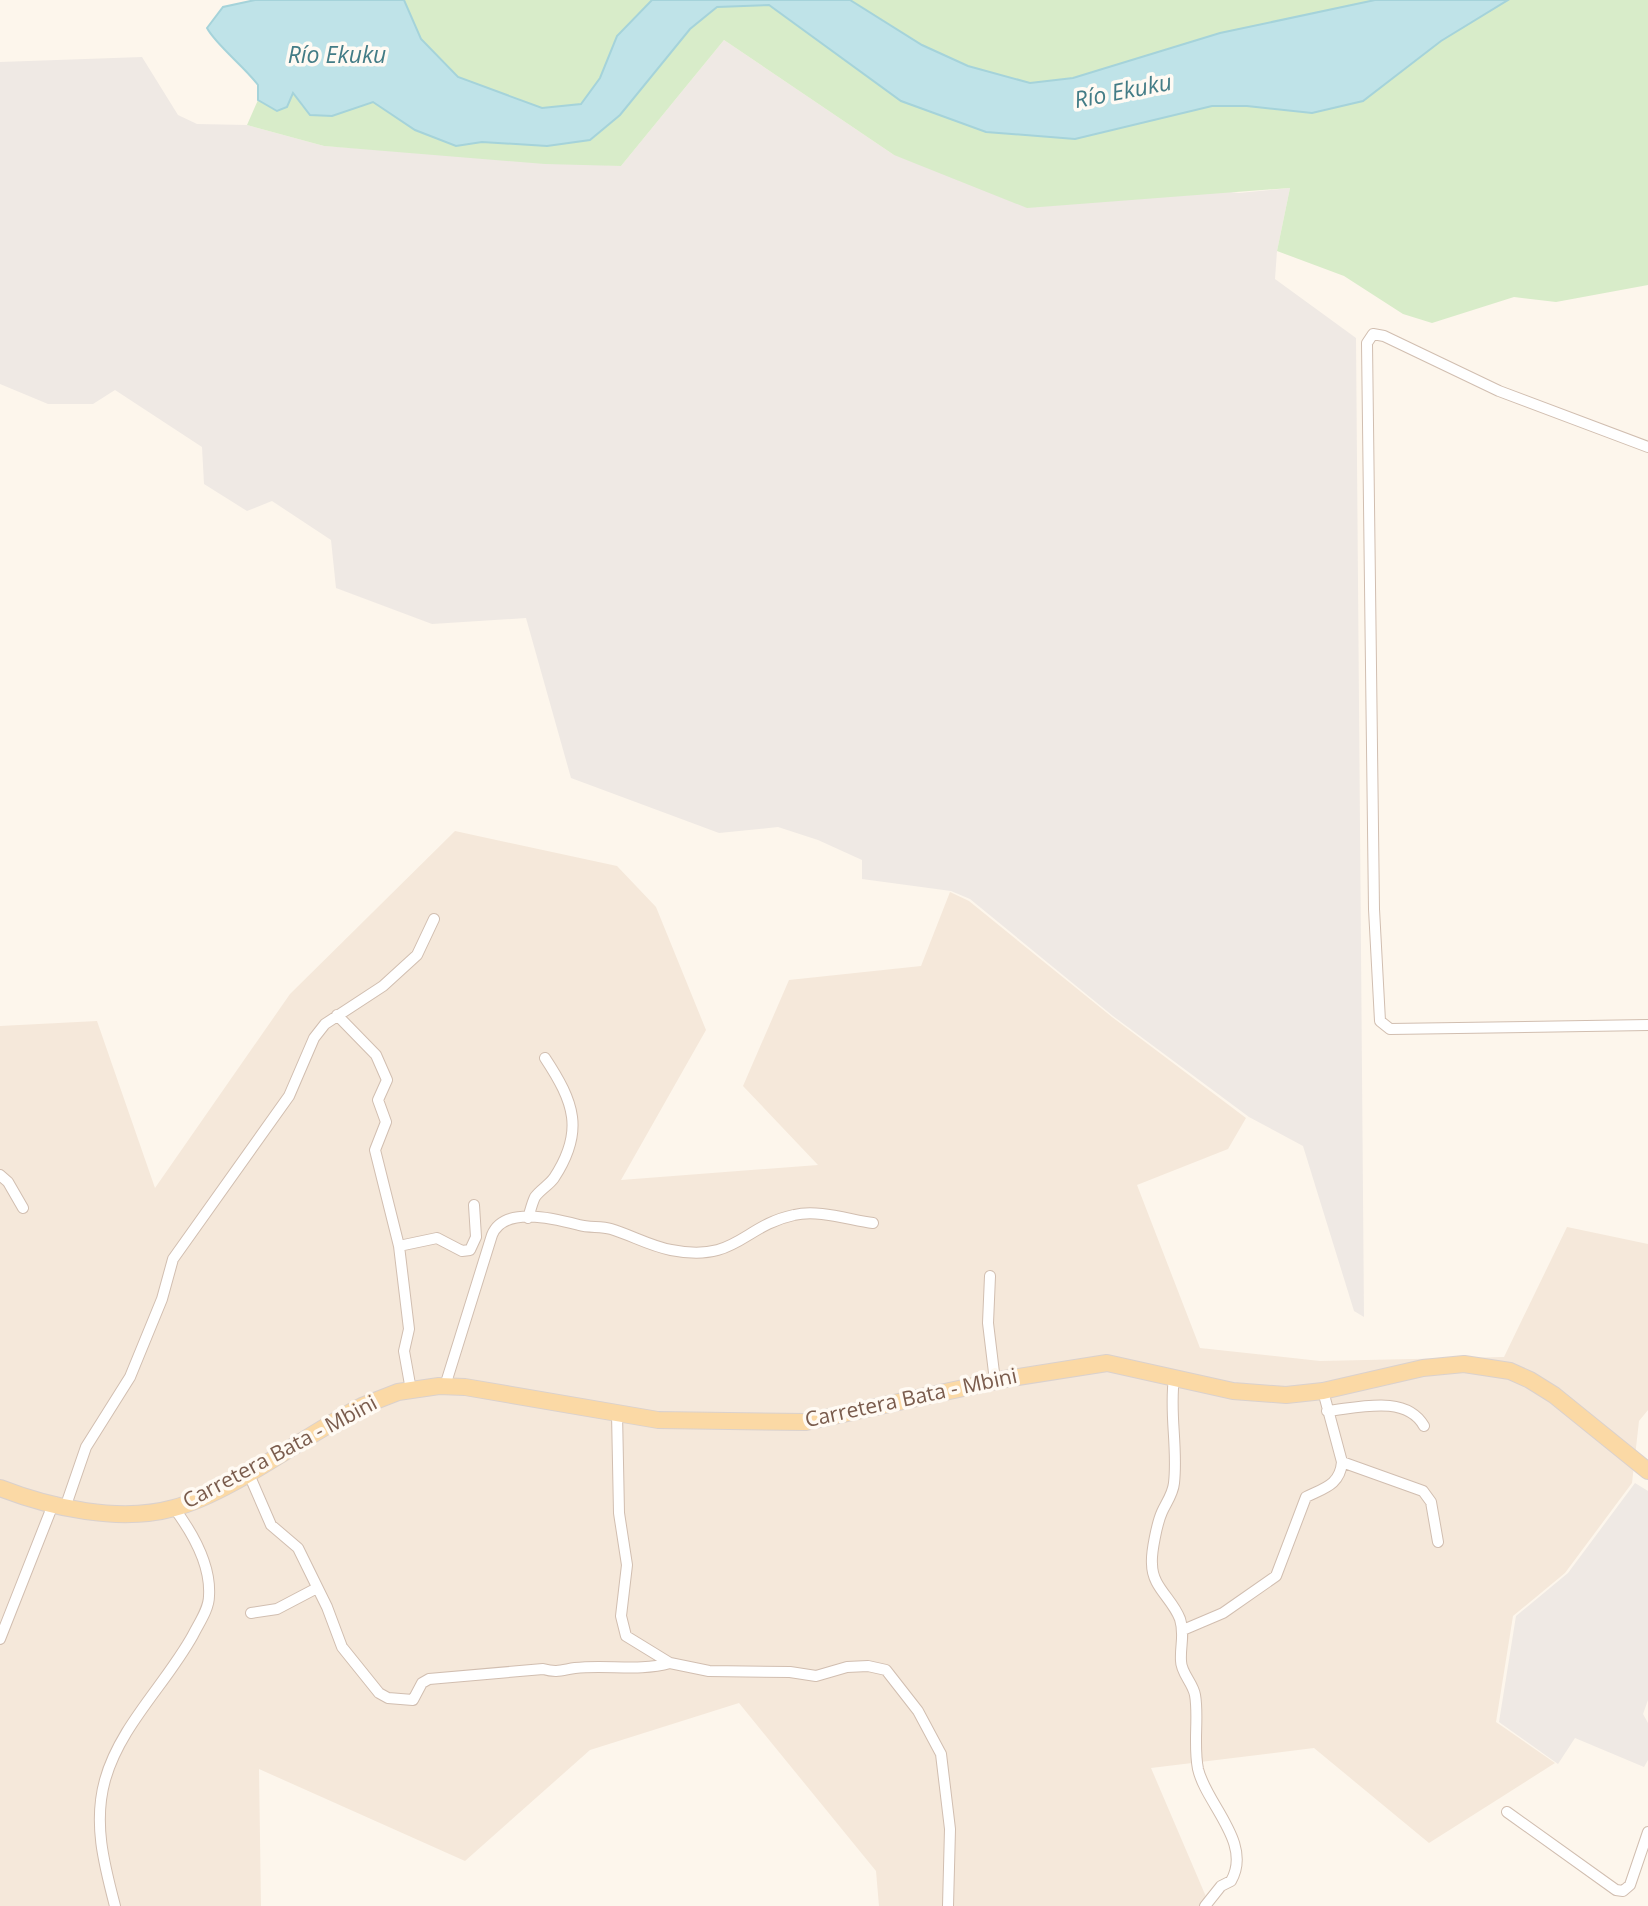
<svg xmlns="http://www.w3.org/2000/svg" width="1648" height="1906" font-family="'Open Sans',sans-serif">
  <rect width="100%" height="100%" fill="#fdf6ec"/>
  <path fill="#f5e8da" d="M 455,831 L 617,866 L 656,907 L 706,1030 L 621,1180 L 818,1165 L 743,1086 L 789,980 L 921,966 L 950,892 L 969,901 L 1112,1017 L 1246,1118 L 1228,1149 L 1137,1185 L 1200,1348 L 1320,1361 L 1504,1357 L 1567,1227 L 1648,1244 L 1648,1410 L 1639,1421 L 1632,1483 L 1565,1573 L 1513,1616 L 1496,1722 L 1555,1763 L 1429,1843 L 1314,1748 L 1151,1768 L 1210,1906 L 879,1906 L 876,1871 L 739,1703 L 590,1750 L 465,1861 L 259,1769 L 261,1906 L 0,1906 L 0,1026 L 97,1021 L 155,1188 L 290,994 Z"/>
  <path fill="#efe9e4" d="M 724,40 L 894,155 L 1239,193 L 1290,188 L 1277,251 L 1275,279 L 1356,338 L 1364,1317 L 1354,1311 L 1303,1146 L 1249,1117 L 1113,1016 L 970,899 L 951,891 L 862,879 L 862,860 L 818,840 L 778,827 L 719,833 L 571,778 L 526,618 L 432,624 L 336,588 L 331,540 L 272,501 L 247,511 L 204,484 L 202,447 L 115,390 L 93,404 L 48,404 L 0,384 L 0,62 L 142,57 L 178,115 L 197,124 L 247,125 L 324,146 L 621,166 Z
    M 1635,1483 L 1648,1491 L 1648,1700 L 1643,1714 L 1648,1723 L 1648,1760 L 1644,1767 L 1575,1738 L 1558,1764 L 1499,1722 L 1516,1616 L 1568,1573 Z"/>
  <path fill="#d8ecc9" d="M 404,0 L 652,0 L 617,36 L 600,78 L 581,104 L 542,108 L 458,77 L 421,39 Z
    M 850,0 L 1375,0 L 1220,33 L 1073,78 L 1030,83 L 968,66 L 922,45 Z
    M 1508,0 L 1648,0 L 1648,285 L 1556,302 L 1514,297 L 1432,323 L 1403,314 L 1344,276 L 1277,251 L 1290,188 L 1027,208 L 894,155 L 724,40 L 621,166 L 545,164 L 324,146 L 247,125 L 258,100 L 277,111 L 293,93 L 297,95 L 302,106 L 332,116 L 373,102 L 393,116 L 456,146 L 482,142 L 590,141 L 620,115 L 690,29 L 717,7 L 769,5 L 805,29 L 1075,139 L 1212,106 L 1247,106 L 1441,41 Z"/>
  <path fill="#bfe3e8" stroke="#a5d3da" stroke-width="2" d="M 255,0 L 404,0 L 421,39 L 458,77 L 542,108 L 581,104 L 600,78 L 617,36 L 652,0 L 850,0 L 922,45 L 968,66 L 1030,83 L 1073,78 L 1220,33 L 1375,0 L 1508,0 L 1441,41 L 1363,101 L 1312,113 L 1247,106 L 1212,106 L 1075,139 L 986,132 L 901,101 L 769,5 L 717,7 L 690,29 L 620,115 L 590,140 L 547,146 L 482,142 L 456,146 L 415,130 L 373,102 L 332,116 L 310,115 L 293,93 L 287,107 L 277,111 L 258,100 L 258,85 C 245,67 216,45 207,28 L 223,7 Z"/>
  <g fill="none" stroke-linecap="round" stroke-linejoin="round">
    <defs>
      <path id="minor" d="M 1648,447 L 1499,391 L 1384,336 L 1373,334 L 1367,343 L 1374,909 L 1380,1021 L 1390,1029 L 1648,1025
        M 337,1015 L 376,1055 L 387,1080 L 378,1100 L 386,1122 L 375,1150 L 399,1246 L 409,1329 L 404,1351 L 411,1390
        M 0,1175 L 8,1182 L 23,1208
        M 528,1218 C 530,1212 532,1203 535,1197 C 540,1190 549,1185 554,1178 C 585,1131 574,1102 545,1058
        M 399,1246 L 437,1238 L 462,1251 L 470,1250 L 476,1237 L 474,1205
        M 990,1276 L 988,1323 L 995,1381
        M 1174,1378 C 1169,1413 1178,1447 1174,1483 C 1173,1494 1166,1503 1162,1512 C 1157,1523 1151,1553 1152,1564 C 1152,1587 1172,1598 1180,1619 C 1185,1635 1180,1645 1181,1661 C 1181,1673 1193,1683 1195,1695 C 1199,1717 1193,1744 1198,1769 C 1206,1804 1253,1843 1231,1881 L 1221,1886 L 1205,1906
        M 445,1386 L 492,1235 C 504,1205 556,1219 579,1225 C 589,1228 601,1226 611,1229 C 631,1235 650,1246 671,1250 C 737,1263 742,1226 794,1215 C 818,1209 850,1220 873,1223
        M 1327,1411 C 1358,1408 1406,1394 1424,1426
        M 617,1413 L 619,1513 L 627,1565 L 621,1616 L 626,1636 L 670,1663 L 709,1671 L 790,1672 L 816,1676 L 847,1667 L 868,1666 L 886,1670 L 918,1711 L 941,1754 L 950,1829 L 948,1906
        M 1342,1462 L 1423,1491 L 1431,1502 L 1438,1542
        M 248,1472 L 271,1525 L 298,1548 L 327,1607 L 342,1647 L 379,1693 L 388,1698 L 413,1700 L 422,1683 L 429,1679 L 543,1669 C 557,1673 562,1670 575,1668 C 607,1664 638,1672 670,1663
        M 66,1505 L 86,1447 L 130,1377 L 162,1299 L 173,1259 L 289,1096 L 314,1038 L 325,1024 L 383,986 L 417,955 L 434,919
        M 251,1613 L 277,1609 L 317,1588
        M 1183,1630 L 1223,1613 L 1276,1576 L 1306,1497 C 1324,1488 1340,1485 1342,1462 L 1323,1391
        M 0,1639 L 54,1502
        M 1507,1812 L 1616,1890 L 1623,1891 L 1630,1885 L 1648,1832
        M 115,1906 C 104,1864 93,1823 105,1780 C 120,1726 166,1684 193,1635 C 199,1623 209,1609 209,1596 C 211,1565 192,1532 174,1508"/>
      <path id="primary" d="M 0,1488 C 51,1508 120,1523 174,1508 C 233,1492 305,1435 362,1406 L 398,1392 L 439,1386 L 465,1387 L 658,1420 L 806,1422 L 1005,1379 L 1107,1363 L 1233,1391 L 1286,1395 L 1323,1391 L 1423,1368 L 1464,1364 L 1510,1371 L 1530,1380 L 1554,1395 L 1648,1471"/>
    </defs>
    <use href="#minor" stroke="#d1beb0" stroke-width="12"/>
    <use href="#primary" stroke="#dad1cd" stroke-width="18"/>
    <use href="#minor" stroke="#fff" stroke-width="10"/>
    <use href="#primary" stroke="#fbd9a5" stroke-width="16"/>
  </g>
  <g text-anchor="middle" stroke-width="7" stroke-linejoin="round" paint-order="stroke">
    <g font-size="21" fill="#7a5c4d" stroke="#fffaf3">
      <text transform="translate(911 1398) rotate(-12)" y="7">Carretera Bata - Mbini</text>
      <text transform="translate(280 1452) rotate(-28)" y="7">Carretera Bata - Mbini</text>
    </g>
    <g font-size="23" font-style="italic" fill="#437c86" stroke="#fffaf3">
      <text x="337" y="63">Río Ekuku</text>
      <text transform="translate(1123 91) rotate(-11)" y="8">Río Ekuku</text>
    </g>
  </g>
</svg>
